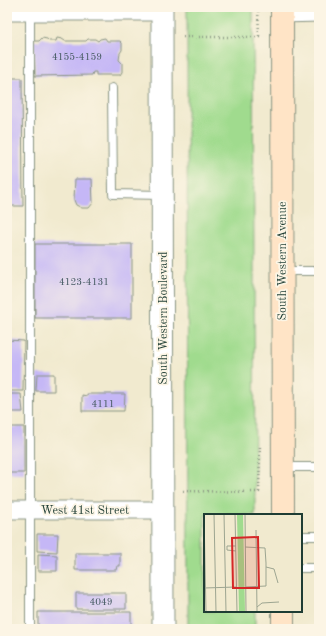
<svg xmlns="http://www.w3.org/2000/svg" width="326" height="636" font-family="'Old Standard TT',serif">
  <rect width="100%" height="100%" fill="#fcf5e5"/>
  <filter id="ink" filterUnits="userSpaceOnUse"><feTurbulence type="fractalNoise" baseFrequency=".025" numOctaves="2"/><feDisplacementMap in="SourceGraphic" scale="8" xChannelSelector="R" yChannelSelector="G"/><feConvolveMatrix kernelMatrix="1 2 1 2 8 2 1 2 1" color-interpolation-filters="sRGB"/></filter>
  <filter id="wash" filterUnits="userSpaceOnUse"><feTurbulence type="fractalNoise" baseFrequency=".012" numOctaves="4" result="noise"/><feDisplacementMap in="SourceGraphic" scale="16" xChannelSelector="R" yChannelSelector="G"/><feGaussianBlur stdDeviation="0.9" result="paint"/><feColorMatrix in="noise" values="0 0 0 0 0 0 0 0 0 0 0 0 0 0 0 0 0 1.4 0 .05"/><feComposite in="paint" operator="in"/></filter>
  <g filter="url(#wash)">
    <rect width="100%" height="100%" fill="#f1eacf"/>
    <path fill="#a0db8e" stroke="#608c61" d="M 187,7 L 253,7 L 255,515 L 205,515 L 205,611 L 255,611 L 255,629 L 188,629 Z"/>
    <g id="blocks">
      <path fill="#c5b7f6" d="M 42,38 L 47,39 L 49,41 L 56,41 L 57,38 L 62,39 L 65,41 L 86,41 L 88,39 L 95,39 L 98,41 L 100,39 L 105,38 L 107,41 L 120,41 L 122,43 L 122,50 L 120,53 L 119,60 L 122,63 L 122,72 L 120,75 L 96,75 L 96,72 L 93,72 L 92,75 L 35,76 L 34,41 L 39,41 Z
        M 7,78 L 22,78 L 23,206 L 7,206 Z
        M 75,179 L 92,179 L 93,203 L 89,208 L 82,208 L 76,205 L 74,200 Z
        M 35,244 L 132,244 L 132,318 L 35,318 Z
        M 7,340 L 24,341 L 23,391 L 7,391 Z
        M 37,374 L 54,374 L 54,391 L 36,391 Z
        M 7,394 L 21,394 L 23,412 L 7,412 Z
        M 87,394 L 125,394 L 124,411 L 82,411 L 82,395 L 87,396 Z
        M 7,427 L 24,427 L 24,473 L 7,473 Z
        M 37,534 L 58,534 L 57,552 L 37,551 Z
        M 75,553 L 120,553 L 120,566 L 117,566 L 116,570 L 75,570 Z
        M 38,554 L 57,555 L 57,571 L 38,571 Z
        M 76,593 L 126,593 L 126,609 L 76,609 Z
        M 38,612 L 131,612 L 131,629 L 38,629 Z"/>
    </g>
  </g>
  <g filter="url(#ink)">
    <use href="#blocks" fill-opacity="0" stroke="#889482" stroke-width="1"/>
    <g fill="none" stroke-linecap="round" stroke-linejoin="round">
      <defs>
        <path id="service" d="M 112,88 L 113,194 L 162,195
          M 283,271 L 319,271
          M 284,467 L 319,467
          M 301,536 L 319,536
          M 301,568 L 319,568
          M 30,629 L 30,10"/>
        <path id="minor" d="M 7,12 L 162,12
          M 282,14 L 319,13
          M 7,510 L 163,510"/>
        <path id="tertiary" d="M 162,7 L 163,629"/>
        <path id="secondary" d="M 282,7 L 283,515
          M 283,611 L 283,629"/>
      </defs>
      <use href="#service" stroke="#889482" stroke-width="10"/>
      <use href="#minor" stroke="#889482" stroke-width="19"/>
      <use href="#tertiary" stroke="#889482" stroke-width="23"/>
      <use href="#secondary" stroke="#889482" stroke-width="24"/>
      <path stroke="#889482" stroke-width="2.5" stroke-dasharray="1 3" stroke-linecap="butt" d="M 258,7 L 259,37
        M 183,37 L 262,37
        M 183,491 L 259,492 L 260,444"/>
      <use href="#service" stroke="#fff" stroke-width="8"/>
      <use href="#minor" stroke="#fff" stroke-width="17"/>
      <use href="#tertiary" stroke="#fff" stroke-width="21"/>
      <use href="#secondary" stroke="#ffe4c6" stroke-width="22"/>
    </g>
  </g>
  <g text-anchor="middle" stroke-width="3.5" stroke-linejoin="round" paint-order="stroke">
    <g font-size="10" fill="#485c64">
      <text x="77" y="60">4155-4159</text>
      <text x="84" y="285">4123-4131</text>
      <text x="103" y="407">4111</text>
      <text x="101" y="605">4049</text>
    </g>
    <g font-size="12" fill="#1f3d34" stroke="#fcf5e5">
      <text transform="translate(282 261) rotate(-90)" y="4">South Western Avenue</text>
      <text transform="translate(163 318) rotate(-90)" y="4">South Western Boulevard</text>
      <text x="85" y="514">West 41st Street</text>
    </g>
  </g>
  <g transform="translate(204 514)">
    <rect width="98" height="98" fill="#f1eacf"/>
    <path d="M 33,0 L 39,0 L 41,98 L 35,98 Z" fill="#a0db8e"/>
    <path fill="none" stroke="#9da591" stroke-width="1" d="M 0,0 L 2,98M 10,0 L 12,98M 20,0 L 22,98M 31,0 L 33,98M 41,0 L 42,98M 52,16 L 53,98M 32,32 L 23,32 L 23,36 L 32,37M 41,33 L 61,34 L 62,49 L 62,72 L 42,73M 62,53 L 70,55 L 74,69M 0,74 L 32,73M 53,93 L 58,89 L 75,88"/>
    <path fill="#d62828" fill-opacity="0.15" stroke="#d62828" stroke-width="2" d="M 54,23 L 55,74 L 29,74 L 28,24 Z"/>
    <rect width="98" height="98" fill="none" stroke="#1f3d34" stroke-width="2"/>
  </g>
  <rect width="326" height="636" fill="none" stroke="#fcf5e5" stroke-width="24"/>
</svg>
